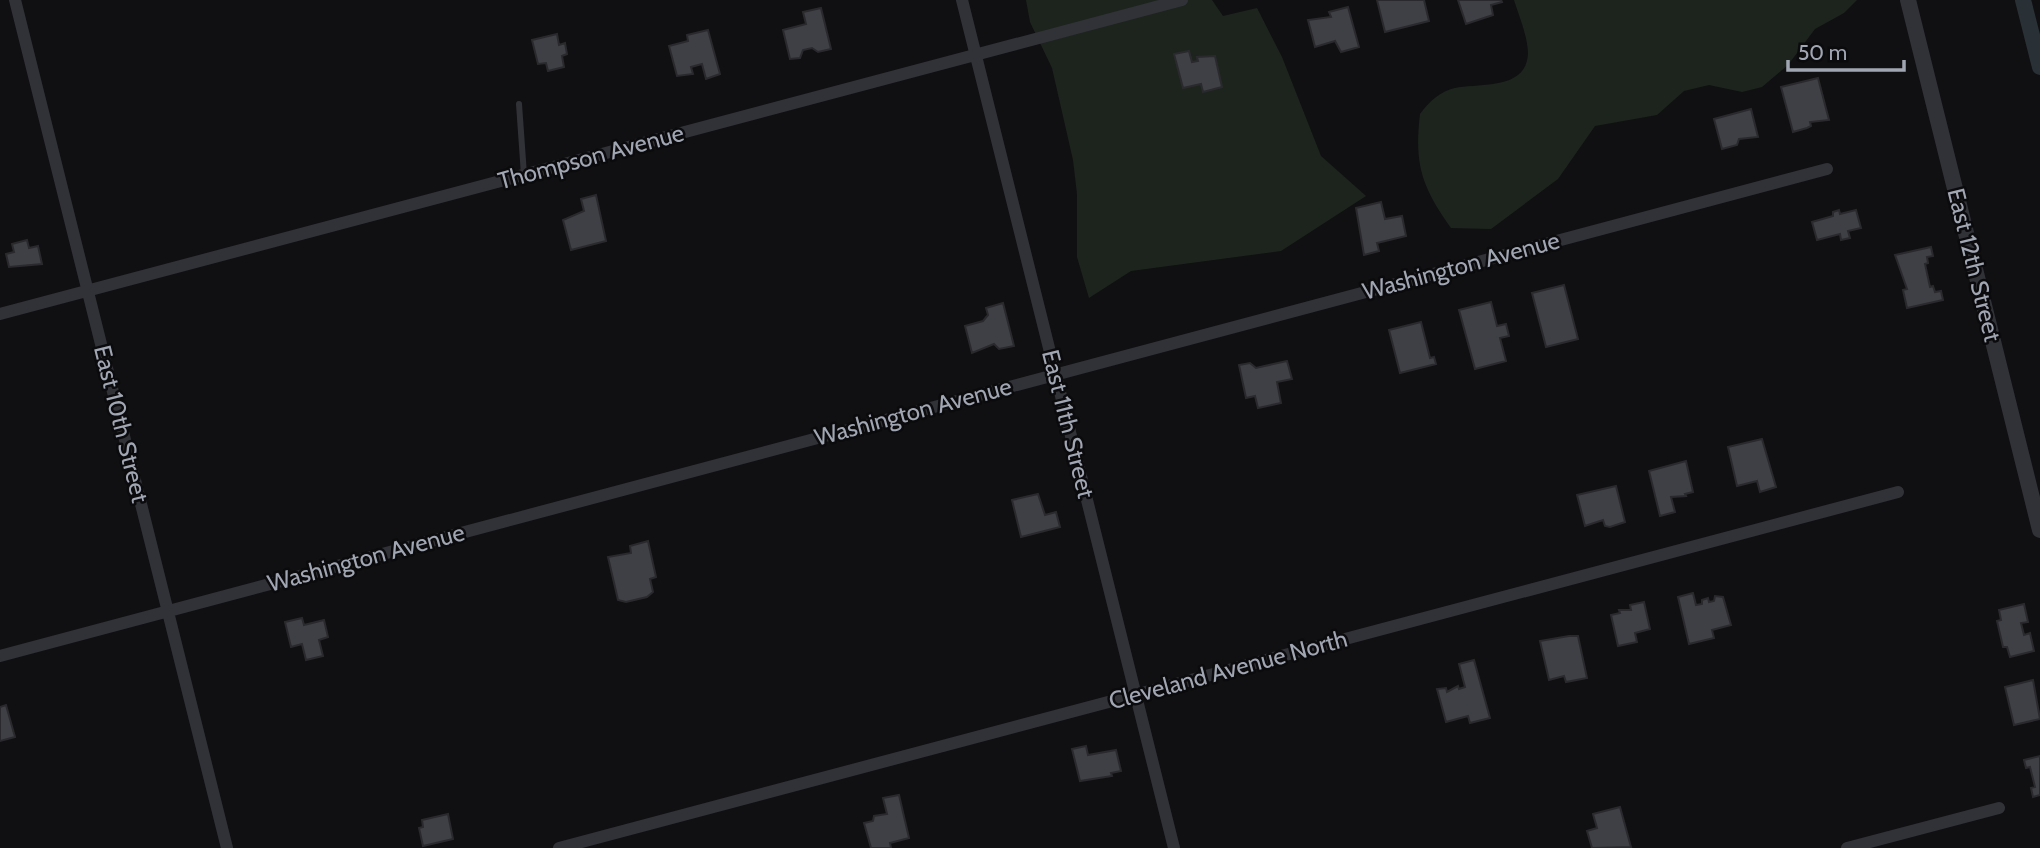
<svg xmlns="http://www.w3.org/2000/svg" width="2040" height="848" font-family="Cabin,sans-serif">
  <rect width="100%" height="100%" fill="#101012"/>
  <path fill="#1d241d" d="M 1026,0 L 1212,0 L 1223,16 L 1257,8 L 1282,57 L 1321,156 L 1366,196 L 1281,251 L 1131,271 L 1089,298 L 1077,257 L 1077,194 L 1073,160 L 1052,68 L 1030,22 Z
    M 1514,0 L 1857,0 L 1844,13 L 1815,29 L 1788,65 L 1762,87 L 1742,92 L 1709,85 L 1684,91 L 1657,115 L 1595,126 L 1558,179 L 1491,229 L 1451,228 C 1422,187 1414,165 1420,114 C 1429,102 1440,91 1455,88 C 1478,83 1526,91 1528,54 C 1528,37 1519,16 1514,0 Z"/>
  <g fill="none" stroke-linecap="round" stroke-linejoin="round">
    <path stroke="#293137" stroke-width="16" d="M 2023,0 L 2040,67"/>
  </g>
  <path fill="#3f4045" stroke="#2a2a2e" stroke-width="2" d="M 1377,0 L 1424,0 L 1429,21 L 1385,32 Z
    M 1458,0 L 1501,0 L 1502,2 L 1491,5 L 1493,15 L 1466,24 Z
    M 1348,7 L 1359,47 L 1341,52 L 1335,41 L 1315,47 L 1308,20 L 1331,17 L 1329,12 Z
    M 821,8 L 831,49 L 818,52 L 812,48 L 803,50 L 800,58 L 790,59 L 783,30 L 806,24 L 803,12 Z
    M 708,30 L 720,74 L 706,79 L 702,64 L 691,67 L 693,74 L 677,76 L 669,46 L 688,41 L 687,35 Z
    M 557,34 L 559,45 L 565,43 L 567,54 L 562,56 L 564,67 L 548,71 L 546,63 L 538,64 L 532,40 Z
    M 1189,51 L 1192,62 L 1198,61 L 1197,57 L 1215,56 L 1222,87 L 1203,92 L 1201,84 L 1183,88 L 1174,54 Z
    M 1818,78 L 1829,120 L 1810,122 L 1811,126 L 1807,128 L 1793,132 L 1781,87 Z
    M 1751,109 L 1758,137 L 1739,139 L 1737,145 L 1722,149 L 1714,119 Z
    M 596,195 L 606,241 L 571,250 L 563,220 L 584,211 L 581,199 Z
    M 1381,202 L 1385,219 L 1402,216 L 1406,236 L 1377,243 L 1379,251 L 1364,255 L 1356,208 Z
    M 1839,210 L 1840,214 L 1856,210 L 1861,228 L 1848,231 L 1850,238 L 1841,240 L 1840,234 L 1817,240 L 1812,222 L 1833,216 L 1833,212 Z
    M 27,240 L 29,248 L 38,246 L 42,264 L 9,267 L 6,254 L 14,252 L 12,244 Z
    M 1931,247 L 1933,256 L 1927,257 L 1928,263 L 1925,264 L 1930,287 L 1933,286 L 1935,292 L 1941,291 L 1943,300 L 1907,308 L 1903,290 L 1907,289 L 1895,255 Z
    M 1564,285 L 1578,339 L 1546,347 L 1532,293 Z
    M 1491,302 L 1497,326 L 1506,324 L 1509,336 L 1500,338 L 1506,361 L 1475,369 L 1459,310 Z
    M 1003,303 L 1014,346 L 999,349 L 994,344 L 972,353 L 965,326 L 983,321 L 988,315 L 986,308 Z
    M 1421,322 L 1430,358 L 1434,357 L 1436,364 L 1400,373 L 1389,330 Z
    M 1287,361 L 1292,379 L 1277,382 L 1281,403 L 1258,408 L 1255,396 L 1246,398 L 1239,365 L 1250,363 L 1256,368 Z
    M 1762,439 L 1776,487 L 1760,492 L 1757,481 L 1737,486 L 1728,447 Z
    M 1686,461 L 1693,492 L 1685,494 L 1686,496 L 1671,497 L 1675,512 L 1660,516 L 1649,471 Z
    M 1616,486 L 1625,522 L 1610,527 L 1605,526 L 1603,520 L 1585,526 L 1577,495 Z
    M 1038,494 L 1045,515 L 1056,512 L 1060,527 L 1021,537 L 1012,500 Z
    M 648,541 L 656,577 L 650,579 L 653,592 L 647,597 L 626,602 L 618,600 L 608,557 L 631,553 L 630,546 Z
    M 1693,593 L 1696,605 L 1702,604 L 1702,600 L 1708,598 L 1709,602 L 1714,601 L 1715,596 L 1723,597 L 1731,625 L 1712,630 L 1714,638 L 1689,644 L 1678,597 Z
    M 1644,602 L 1650,629 L 1635,633 L 1637,642 L 1618,646 L 1611,615 L 1620,613 L 1619,610 L 1631,610 L 1630,605 Z
    M 2024,604 L 2028,622 L 2021,623 L 2024,635 L 2030,633 L 2034,651 L 2010,657 L 2007,647 L 2003,647 L 1997,621 L 2001,620 L 1999,610 Z
    M 302,618 L 304,625 L 324,620 L 328,637 L 319,640 L 323,656 L 306,660 L 302,644 L 291,647 L 285,622 Z
    M 1569,636 L 1578,636 L 1587,678 L 1566,682 L 1564,676 L 1549,680 L 1540,641 Z
    M 1474,660 L 1490,718 L 1470,723 L 1468,716 L 1446,722 L 1437,689 L 1446,688 L 1447,692 L 1458,686 L 1459,689 L 1465,687 L 1459,664 Z
    M 2033,680 L 2040,719 L 2014,725 L 2005,687 Z
    M 6,705 L 15,737 L 0,741 L 0,707 Z
    M 1086,746 L 1088,755 L 1116,750 L 1121,771 L 1111,773 L 1112,776 L 1080,781 L 1072,749 Z
    M 2040,756 L 2040,795 L 2033,797 L 2031,788 L 2035,787 L 2030,767 L 2026,768 L 2024,760 Z
    M 899,795 L 909,838 L 890,843 L 891,848 L 871,848 L 864,823 L 873,821 L 874,816 L 887,814 L 883,798 Z
    M 1620,807 L 1631,847 L 1592,848 L 1587,831 L 1597,828 L 1593,814 Z
    M 448,814 L 453,839 L 423,846 L 419,828 L 423,827 L 422,820 Z"/>
  <g fill="none" stroke-linecap="round" stroke-linejoin="round">
    <path stroke="#313237" stroke-width="6" d="M 519,104 L 524,175"/>
    <path stroke="#313237" stroke-width="12" d="M 15,0 L 227,848
      M 962,0 L 1174,848
      M 0,314 L 1182,0
      M 0,656 L 1827,169
      M 559,848 L 1898,492
      M 1847,848 L 1999,808"/>
    <path stroke="#313237" stroke-width="16" d="M 1908,0 L 2040,530"/>
  </g>
  <g text-anchor="middle" stroke-width="5" stroke-linejoin="round" paint-order="stroke">
    <g font-size="24" fill="#a1a6b3" stroke="#0b0b0d">
      <text transform="translate(591 157) rotate(-15)" y="8">Thompson Avenue</text>
      <text transform="translate(1974 265) rotate(76)" y="8">East 12th Street</text>
      <text transform="translate(1461 266) rotate(-15)" y="8">Washington Avenue</text>
      <text transform="translate(913 412) rotate(-15)" y="8">Washington Avenue</text>
      <text transform="translate(121 424) rotate(76)" y="8">East 10th Street</text>
      <text transform="translate(1068 424) rotate(76)" y="8">East 11th Street</text>
      <text transform="translate(366 558) rotate(-15)" y="8">Washington Avenue</text>
      <text transform="translate(1228 670) rotate(-15)" y="8">Cleveland Avenue North</text>
    </g>
  </g>
  <path d="M1788 60v10h116v-10" fill="none" stroke="#a1a6b3" stroke-width="3.5"/>
  <text x="1798" y="60" font-size="21" fill="#a1a6b3" stroke="#0b0b0d" stroke-width="5" paint-order="stroke">50 m</text>
</svg>
